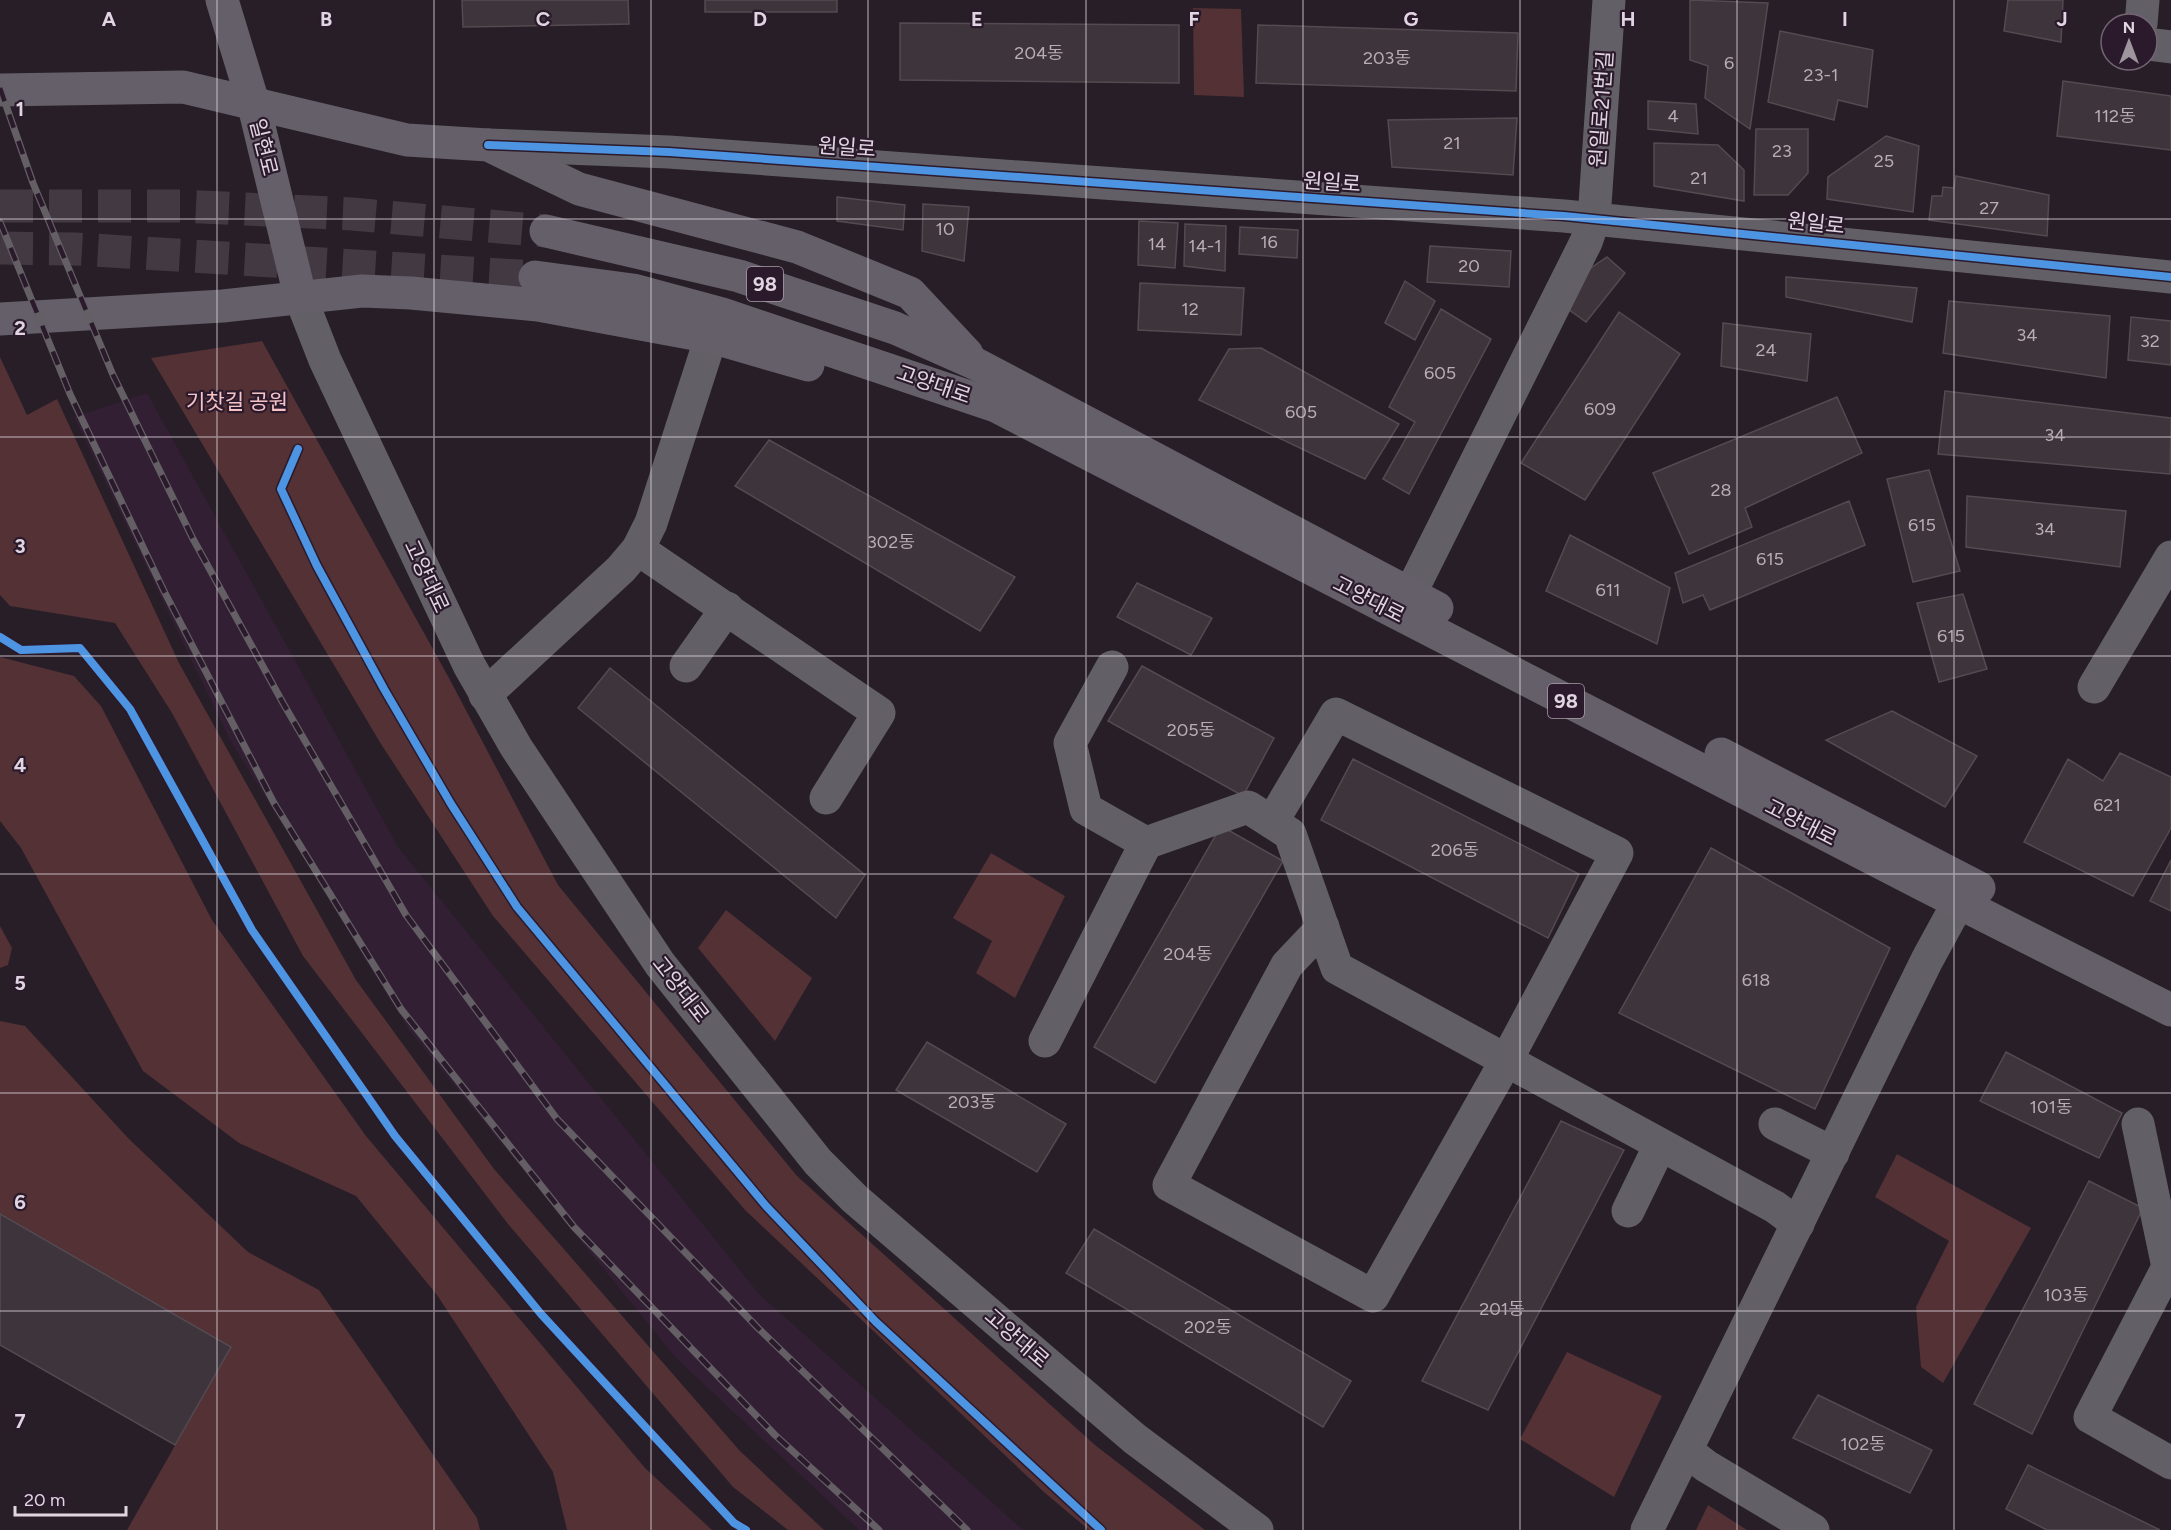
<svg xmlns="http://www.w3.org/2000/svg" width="2171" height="1530" viewBox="0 0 2171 1530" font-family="Figtree,'Noto Sans KR',sans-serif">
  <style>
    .built { fill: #331f33 }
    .green { fill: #533135 }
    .building { fill: #3e343c; stroke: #544a51; stroke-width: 1.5 }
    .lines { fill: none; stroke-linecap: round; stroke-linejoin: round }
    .major-tunnel { stroke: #433943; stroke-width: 33; stroke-dasharray: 33 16; stroke-linecap: butt }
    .minor { stroke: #625f66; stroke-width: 33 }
    .major { stroke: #645f68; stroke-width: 33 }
    .rail-casing { stroke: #635f65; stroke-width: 7 }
    .rail { stroke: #2b1a2b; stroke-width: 4.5; stroke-dasharray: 14; stroke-linecap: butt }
    .cycleway-casing { stroke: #2b1a2b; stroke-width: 11 }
    .cycleway { stroke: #4d94e3; stroke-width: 8 }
    .grid { fill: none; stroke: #e0d5e0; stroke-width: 1.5; stroke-opacity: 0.55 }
    .labels { text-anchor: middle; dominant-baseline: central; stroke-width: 4.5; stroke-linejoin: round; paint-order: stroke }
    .number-label { font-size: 18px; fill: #b8adb7 }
    .shield { fill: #2b1a2b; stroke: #aa9daa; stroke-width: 1.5 }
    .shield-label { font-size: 20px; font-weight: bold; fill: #e0d5e0 }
    .street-label { font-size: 21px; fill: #e0d5e0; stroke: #2b1a2b }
    .park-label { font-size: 21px; fill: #f6c2c6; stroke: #2b1a2b }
    .grid-label { font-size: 20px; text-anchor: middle; font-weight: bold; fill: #e0d5e0; stroke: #2b1a2b; stroke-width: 4.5; stroke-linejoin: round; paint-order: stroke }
  </style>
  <rect width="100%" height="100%" fill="#271e27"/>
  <path class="built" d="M147,393L398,847L760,1295L1023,1530H859L676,1358L409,1030L229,738L74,417Z"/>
  <g class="green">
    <path d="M1193,8L1241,9L1244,97L1194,95Z"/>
    <path d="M262,341L449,678L558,885L797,1176L1095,1445L1205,1530H1089L1045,1493L745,1210L493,916L381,744L151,358Z"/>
    <path d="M0,357L27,415L57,399L179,663L356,980L494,1169L740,1451L824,1530H788L733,1487L508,1224L303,956L172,713L115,623L10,606L0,595Z"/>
    <path d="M0,657L74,676L101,706L212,920L366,1136L645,1468L712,1530H567L553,1472L437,1295L356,1196L239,1143L143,1071L21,848L0,821Z"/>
    <path d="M991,853L1065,896L1015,998L976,973L992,941L953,918Z"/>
    <path d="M726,910L812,978L775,1041L698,948Z"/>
    <path d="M0,926L12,948L8,965L0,968Z"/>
    <path d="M0,1021L25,1026L129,1139L248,1252L319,1290L477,1518L480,1530H127L231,1347L0,1214Z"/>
    <path d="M1897,1154L2031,1228L1943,1383L1921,1367L1916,1307L1949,1241L1875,1197Z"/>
    <path d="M1567,1352L1662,1396L1614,1497L1520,1439Z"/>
    <path d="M1708,1505L1747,1530H1696Z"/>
  </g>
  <g class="building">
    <path d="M462,0H628L629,24L463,27Z"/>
    <rect x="705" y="0" width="132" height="12"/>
    <path d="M1690,0L1768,3L1750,129L1705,98L1708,66L1690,60Z"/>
    <path d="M2008,0H2063L2061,42L2004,31Z"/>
    <path d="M900,23L1179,25V83L900,80Z"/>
    <path d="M1258,25L1518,33L1516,91L1256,83Z"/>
    <path d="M1780,31L1873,50L1867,107L1838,100L1834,120L1768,102Z"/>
    <path d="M2063,81L2171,96V150L2057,136Z"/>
    <path d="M1648,101L1696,104L1698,134L1648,129Z"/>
    <path d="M1517,118L1513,175L1392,167L1388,120Z"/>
    <path d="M1756,129H1808V173L1788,195H1754Z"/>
    <path d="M1886,136L1919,146L1913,212L1827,199L1828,177Z"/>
    <path d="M1654,143L1718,145L1744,170V201L1654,186Z"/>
    <path d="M1956,176L2049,195L2047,236L1929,220L1932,196H1942L1943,187L1954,188Z"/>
    <path d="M837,197L905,205L903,230L837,221Z"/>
    <path d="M923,204L969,207L964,261L922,251Z"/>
    <path d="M1139,221L1178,223L1175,268L1138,265Z"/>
    <path d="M1185,224L1226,226L1225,271L1184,266Z"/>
    <path d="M1240,227L1298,230L1297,258L1239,254Z"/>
    <path d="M1430,246L1511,251L1509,287L1427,282Z"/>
    <path d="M1607,257L1625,273L1586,322L1568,309L1585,272Z"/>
    <path d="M1786,277L1917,288L1912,322L1786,297Z"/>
    <path d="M1405,281L1435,301L1415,340L1385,323Z"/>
    <path d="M1140,283L1244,288L1241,335L1138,330Z"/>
    <path d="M1949,301L2110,316L2106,378L1943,353Z"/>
    <path d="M1441,309L1491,339L1409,494L1383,479L1415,422L1389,407Z"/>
    <path d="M1619,312L1680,354L1585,500L1521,463Z"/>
    <path d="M2131,317L2171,321V365L2128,360Z"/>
    <path d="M1723,323L1811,334L1807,381L1721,366Z"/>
    <path d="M1261,348L1399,424L1365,479L1199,400L1229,349Z"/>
    <path d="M1945,391L2171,418L2170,474L1938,454Z"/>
    <path d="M1837,397L1862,453L1745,508L1752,527L1689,554L1653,473Z"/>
    <path d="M769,440L1015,577L980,631L735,486Z"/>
    <path d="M1929,470L1960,571L1913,582L1887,479Z"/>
    <path d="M1967,496L2126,511L2120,567L1966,547Z"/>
    <path d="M1849,501L1865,545L1710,610L1703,595L1683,603L1675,573Z"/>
    <path d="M1570,535L1670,588L1657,644L1546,591Z"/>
    <path d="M1137,583L1212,618L1191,655L1117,617Z"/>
    <path d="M1963,594L1987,669L1939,682L1917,603Z"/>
    <path d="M1142,666L1274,738L1243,796L1108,721Z"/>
    <path d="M610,668L865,875L836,918L578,708Z"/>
    <path d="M1892,711L1977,756L1945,807L1826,740Z"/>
    <path d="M2120,753L2171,777V828L2133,896L2024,842L2068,759L2103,781Z"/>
    <path d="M1353,759L1579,874L1548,938L1321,820Z"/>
    <path d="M1221,826L1283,861L1155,1083L1094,1047Z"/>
    <path d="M1711,848L1890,948L1815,1109L1619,1013Z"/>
    <path d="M2171,860V911L2150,901Z"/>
    <path d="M927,1042L1066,1124L1037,1172L896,1090Z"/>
    <path d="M2006,1052L2122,1113L2099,1158L1980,1101Z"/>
    <path d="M1561,1121L1624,1150L1488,1410L1422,1381Z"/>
    <path d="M2089,1181L2143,1208L2032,1434L1974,1404Z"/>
    <path d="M0,1214L231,1347L175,1445L0,1345Z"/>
    <path d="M1094,1229L1351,1381L1323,1427L1066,1273Z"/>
    <path d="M1818,1395L1932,1450L1910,1493L1793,1438Z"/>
    <path d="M2028,1465L2160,1530H2047L2006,1509Z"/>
  </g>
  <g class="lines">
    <g class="major-tunnel">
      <path d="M0,206H181L352,214L546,231"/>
      <path d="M0,248L76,249L535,277"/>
    </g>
    <g class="minor">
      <path d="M2141,24L2143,0"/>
      <path d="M2147,44L2171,47"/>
      <path d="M488,145L669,152L1564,216L2171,277"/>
      <path d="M300,296L325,360L469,665L516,747L660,964L818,1162L855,1199L1135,1439L1257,1530"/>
      <path d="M638,549L879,713L826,798"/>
      <path d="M1410,594L1586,242L1594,219L1609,0"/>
      <path d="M686,666L727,608"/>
      <path d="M1112,667L1070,743L1086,809L1146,843L1248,807L1290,834L1337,968L1775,1207L1798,1224"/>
      <path d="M2094,687L2171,557"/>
      <path d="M485,695L621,569L638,549L651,523L711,337"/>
      <path d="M1272,822L1336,714L1617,853L1506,1061L1373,1296L1169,1185L1287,965L1323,927"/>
      <path d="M1045,1041L1146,843"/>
      <path d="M1775,1124L1833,1153"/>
      <path d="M2138,1124L2168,1267L2090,1417L2171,1463"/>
      <path d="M1628,1211L1660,1145"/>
      <path d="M1687,1451L1706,1466L1813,1530"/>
      <path d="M1647,1530L1927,960L1969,883"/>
    </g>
    <g class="major">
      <path d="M222,0L253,102L300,296"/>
      <path d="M0,90L183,87L407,140L488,145L579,189L797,247L910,293L967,354"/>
      <path d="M546,231L739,276L895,328L976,364L1437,608"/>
      <path d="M535,277L633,290L722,314L996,406L1926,886L2171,1010"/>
      <path d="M0,319L223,306L362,291L411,293L538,305L711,337L808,365"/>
      <path d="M1721,754L1979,888"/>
    </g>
    <defs>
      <g id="rail">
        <path d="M0,88L33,183L113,375L192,537L283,703L406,915L557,1119L758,1328L967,1530"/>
        <path d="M0,222L70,394L164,591L274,803L401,1009L574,1227L775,1435L879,1530"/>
      </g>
    </defs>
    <use href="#rail" class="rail-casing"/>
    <use href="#rail" class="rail"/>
    <defs>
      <g id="cycleway">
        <path d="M488,145L669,152L1564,216L2171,277"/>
        <path d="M298,449L281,489L317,566L384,689L451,804L517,907L766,1206L876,1322L1101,1530"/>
        <path d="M0,637L21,650L80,648L130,709L252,930L395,1136L541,1314L734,1523L746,1530"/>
      </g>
    </defs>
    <use href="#cycleway" class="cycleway-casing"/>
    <use href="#cycleway" class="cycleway"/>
  </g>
  <path class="grid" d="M217,0V1530M434,0V1530M651,0V1530M868,0V1530M1086,0V1530M1303,0V1530M1520,0V1530M1737,0V1530M1954,0V1530M0,219H2171M0,437H2171M0,656H2171M0,874H2171M0,1093H2171M0,1311H2171"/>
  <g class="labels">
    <g class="number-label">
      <text x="1039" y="53">204동</text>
      <text x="1387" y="58">203동</text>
      <text x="1729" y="63">6</text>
      <text x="1821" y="75">23-1</text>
      <text x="1673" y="116">4</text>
      <text x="2115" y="116">112동</text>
      <text x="1452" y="143">21</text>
      <text x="1782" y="151">23</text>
      <text x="1884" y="161">25</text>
      <text x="1699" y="178">21</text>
      <text x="1989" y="208">27</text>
      <text x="945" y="229">10</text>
      <text x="1269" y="242">16</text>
      <text x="1157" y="244">14</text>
      <text x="1205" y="246">14-1</text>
      <text x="1469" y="266">20</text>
      <text x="1190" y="309">12</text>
      <text x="2027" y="335">34</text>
      <text x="2150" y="341">32</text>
      <text x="1766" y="350">24</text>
      <text x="1440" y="373">605</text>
      <text x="1600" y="409">609</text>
      <text x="1301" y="412">605</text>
      <text x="2055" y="435">34</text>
      <text x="1721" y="490">28</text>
      <text x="1922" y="525">615</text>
      <text x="2045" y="529">34</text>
      <text x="891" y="542">302동</text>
      <text x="1770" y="559">615</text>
      <text x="1608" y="590">611</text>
      <text x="1951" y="636">615</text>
      <text x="1191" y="730">205동</text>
      <text x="2107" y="805">621</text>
      <text x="1455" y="850">206동</text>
      <text x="1188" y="954">204동</text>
      <text x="1756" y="980">618</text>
      <text x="972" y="1102">203동</text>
      <text x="2051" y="1107">101동</text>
      <text x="2066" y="1295">103동</text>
      <text x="1502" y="1309">201동</text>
      <text x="1208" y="1327">202동</text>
      <text x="1863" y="1444">102동</text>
    </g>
    <g class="shield">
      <rect x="747" y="267" width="36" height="34" rx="4.5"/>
      <rect x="1548" y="684" width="36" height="34" rx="4.5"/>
    </g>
    <g class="shield-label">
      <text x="765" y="284">98</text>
      <text x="1566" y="701">98</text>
    </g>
    <g class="street-label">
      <text transform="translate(1601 109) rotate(-86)">원일로21번길</text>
      <text transform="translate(264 147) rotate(76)">일현로</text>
      <text transform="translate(847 147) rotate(4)">원일로</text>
      <text transform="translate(1332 182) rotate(4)">원일로</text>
      <text transform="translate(1816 223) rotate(6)">원일로</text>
      <text transform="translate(934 384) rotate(19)">고양대로</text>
      <text transform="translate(427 576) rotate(65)">고양대로</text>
      <text transform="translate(1369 599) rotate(27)">고양대로</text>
      <text transform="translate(1801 822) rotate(27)">고양대로</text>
      <text transform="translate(681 989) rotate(52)">고양대로</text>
      <text transform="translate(1017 1338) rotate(41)">고양대로</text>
    </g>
    <g class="park-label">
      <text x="237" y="401">기찻길 공원</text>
    </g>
  </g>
  <g class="grid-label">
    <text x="109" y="26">A</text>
    <text x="326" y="26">B</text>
    <text x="543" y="26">C</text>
    <text x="760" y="26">D</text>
    <text x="977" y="26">E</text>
    <text x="1194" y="26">F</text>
    <text x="1411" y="26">G</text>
    <text x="1628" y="26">H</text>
    <text x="1845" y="26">I</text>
    <text x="2062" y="26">J</text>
    <text x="20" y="116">1</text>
    <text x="20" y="335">2</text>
    <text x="20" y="553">3</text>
    <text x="20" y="772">4</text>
    <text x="20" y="990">5</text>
    <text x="20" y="1209">6</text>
    <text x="20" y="1428">7</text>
  </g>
  <g transform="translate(2129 42)"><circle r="28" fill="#2b1a2b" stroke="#736573" stroke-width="1.5"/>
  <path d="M0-4.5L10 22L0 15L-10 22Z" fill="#9f959f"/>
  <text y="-9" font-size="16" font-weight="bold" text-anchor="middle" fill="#e0d5e0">N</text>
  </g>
  <path d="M15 1506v9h111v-9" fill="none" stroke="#e0d5e0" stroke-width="3"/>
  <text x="24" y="1506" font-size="18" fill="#e0d5e0" stroke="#2b1a2b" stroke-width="4.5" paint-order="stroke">20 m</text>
</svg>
